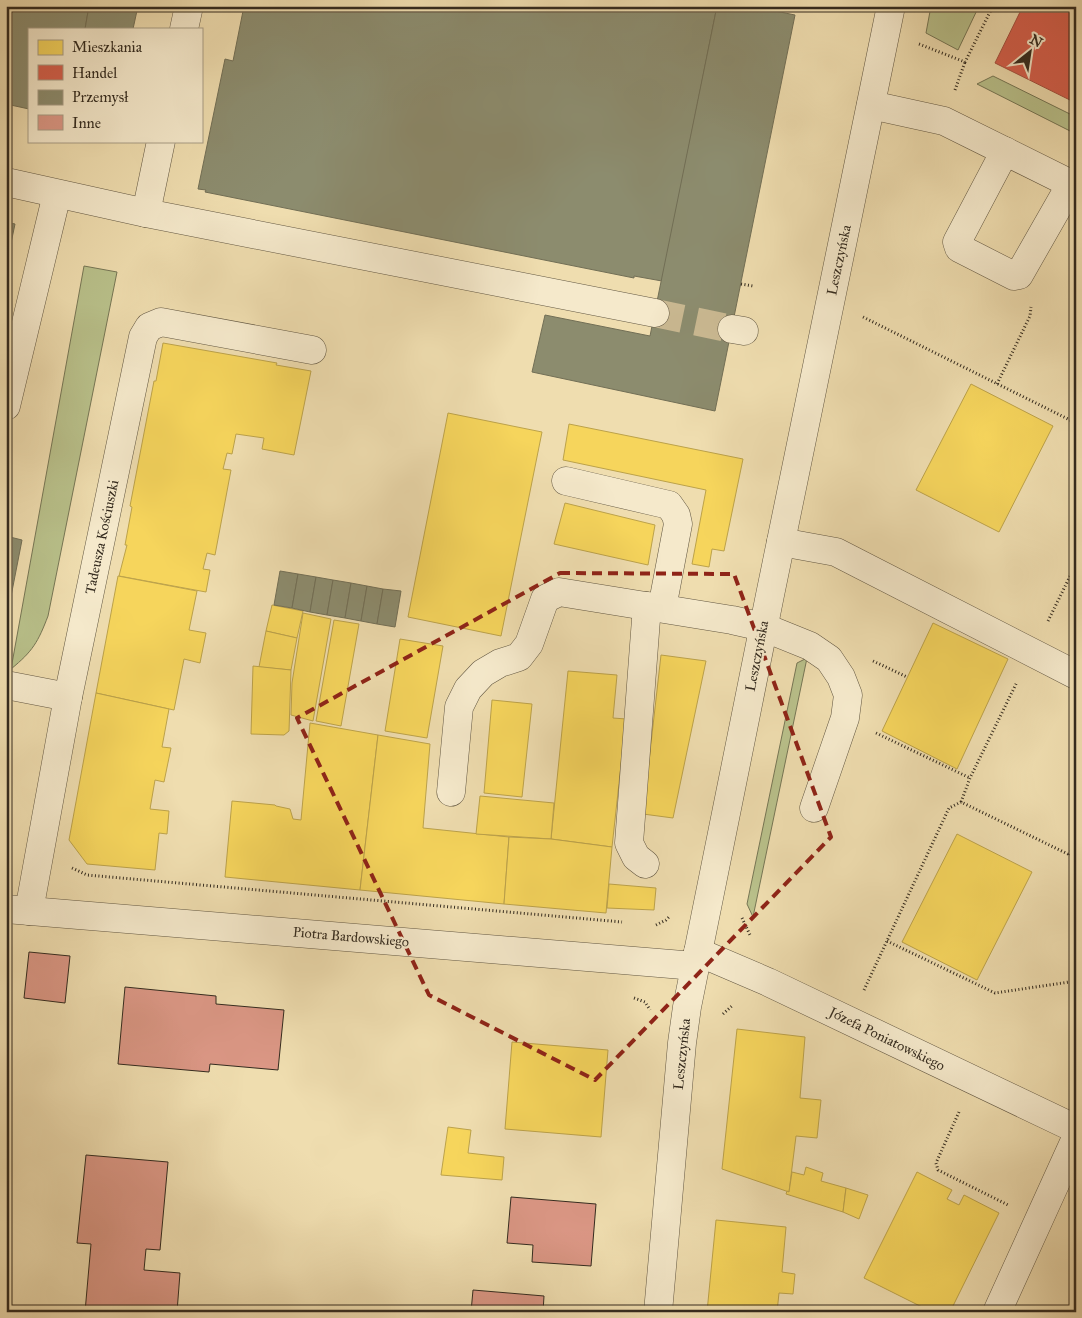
<svg xmlns="http://www.w3.org/2000/svg" width="1082" height="1318" viewBox="0 0 1082 1318" font-family="'IM FELL Great Primer',serif">
  <style>
    .green { fill: #b9c18b; stroke: #767655 }
    .homes { fill: #f6d55c; stroke: #bca24a }
    .shops { fill: #d6604d; stroke: #a5503f }
    .industry { fill: #8c8c6e; stroke: #726f56 }
    .building { fill: #db9785; stroke: #342b1f }
    .lines { fill: none; stroke-linecap: round; stroke-linejoin: round }
    .minor-tunnel { stroke: #cab992; stroke-width: 28; stroke-dasharray: 28 14; stroke-linecap: butt }
    .minor-casing { stroke: #635843; stroke-width: 29 }
    .path { stroke: #342b1f; stroke-width: 3; stroke-dasharray: 1 2.5; stroke-linecap: butt }
    .minor { stroke: #f5e9cb; stroke-width: 28 }
    .marked { fill: none; stroke: #8f2418; stroke-width: 4; stroke-dasharray: 10 6; stroke-linejoin: round }
    .labels { text-anchor: middle; dominant-baseline: central; stroke-width: 5; stroke-linejoin: round; paint-order: stroke }
    .street-label { font-size: 14px; fill: #342b1f; stroke: #f5e9cb }
  </style>
  <rect width="100%" height="100%" fill="#efddaf"/>
  <filter id="stains"><feTurbulence type="fractalNoise" baseFrequency=".004" numOctaves="4"/><feColorMatrix values="0 0 0 0 .2 0 0 0 0 .09 0 0 0 0 .02 0 0 0 .5 -.17"/></filter>
  <radialGradient id="worn" r=".72"><stop offset=".6" stop-color="#630" stop-opacity="0"/><stop offset="1" stop-color="#630" stop-opacity=".3"/></radialGradient>
  <g class="green">
    <path d="M931,6H979L958,50L926,33Z"/>
    <path d="M993,76L1076,117V134L977,84Z"/>
    <path d="M84,266L117,272L48,616C38,642 33,651 11,669Z"/>
    <path d="M807,658L753,917L747,904L797,663Z"/>
  </g>
  <g class="homes">
    <path d="M163,343L277,363L276,365L311,371L294,455L262,449L264,438L236,434L232,454L227,453L223,469L231,470L215,555L207,553L203,569L210,570L206,592L119,576L127,545H125L132,507L130,506L154,381H156Z"/>
    <path d="M971,384L1053,426L999,532L916,490Z"/>
    <path d="M448,413L542,432L501,636L408,617Z"/>
    <path d="M569,424L743,459L724,551L712,549L709,567L692,564L706,490L563,460Z"/>
    <path d="M565,503L655,525L648,565L554,544Z"/>
    <path d="M118,576L197,591L189,630L206,633L200,663L184,659L174,710L96,693Z"/>
    <path d="M272,605L303,611L297,638L266,631Z"/>
    <path d="M303,613L331,619L313,721L291,715L292,683Z"/>
    <path d="M334,620L359,624L341,726L316,721Z"/>
    <path d="M933,623L1008,659L957,769L882,731Z"/>
    <path d="M266,631L297,638L291,670L259,667Z"/>
    <path d="M400,639L443,646L427,738L385,731Z"/>
    <path d="M661,655L706,661L673,818L643,814Z"/>
    <path d="M253,666L291,670L289,731L284,735L251,734Z"/>
    <path d="M568,671L617,675L613,718L626,719L612,847L551,839Z"/>
    <path d="M96,693L169,709L162,747L171,748L164,782L155,780L150,809L169,811L167,834L159,833L155,870L87,864L69,840Z"/>
    <path d="M492,700L532,704L522,797L484,793Z"/>
    <path d="M310,723L378,735L360,890L225,877L232,801L275,805L276,806L290,809L293,819L301,820Z"/>
    <path d="M378,735L430,744L423,828L509,837L504,904L360,890Z"/>
    <path d="M480,796L554,803L551,839L476,834Z"/>
    <path d="M957,834L1032,872L977,980L902,942Z"/>
    <path d="M509,837L551,839L612,847L606,913L504,904Z"/>
    <path d="M609,884L656,888L654,910L607,908Z"/>
    <path d="M737,1029L805,1037L800,1098L821,1100L817,1138L796,1136L789,1192L722,1169Z"/>
    <path d="M512,1042L608,1050L601,1137L505,1129Z"/>
    <path d="M448,1127L471,1130L468,1153L504,1157L502,1180L441,1175Z"/>
    <path d="M806,1167L823,1173L821,1181L846,1188L843,1212L786,1194L787,1191L789,1192L792,1172L804,1175Z"/>
    <path d="M917,1172L952,1190L947,1199L959,1205L964,1195L999,1213L950,1312H932L864,1278Z"/>
    <path d="M846,1188L868,1195L859,1219L843,1212Z"/>
    <path d="M716,1220L786,1227L782,1272L795,1274L793,1294L779,1293L777,1312H707Z"/>
  </g>
  <path class="shops" d="M1023,6H1076V103L995,63Z"/>
  <g class="industry">
    <path d="M6,6H89L85,29H29V109L6,104Z"/>
    <path d="M89,6H138L133,29H85Z"/>
    <path d="M244,6H717L662,281L634,276V278L205,192L206,190L198,189L225,59L233,61Z"/>
    <path d="M717,6H751L795,15L715,411L532,372L545,315L650,336Z"/>
    <path d="M6,222L15,224L6,267Z"/>
    <path d="M6,536L22,540L6,622Z"/>
    <path d="M280,571L298,574L292,608L274,605Z"/>
    <path d="M298,574L316,577L310,612L292,608Z"/>
    <path d="M316,577L333,580L327,615L310,612Z"/>
    <path d="M333,580L351,583L345,618L327,615Z"/>
    <path d="M351,583L367,586L361,621L345,618Z"/>
    <path d="M367,586L383,589L377,624L361,621Z"/>
    <path d="M383,589L401,591L395,627L377,624Z"/>
  </g>
  <g class="building">
    <path d="M29,952L70,956L65,1003L24,998Z"/>
    <path d="M125,987L216,996V1004L284,1010L278,1070L210,1064L209,1072L118,1064Z"/>
    <path d="M86,1155L168,1162L160,1250L146,1249L144,1270L180,1273L177,1312H85L91,1244L77,1243Z"/>
    <path d="M511,1197L596,1204L591,1266L532,1262L533,1245L507,1243Z"/>
    <path d="M473,1290L544,1296L543,1312H471Z"/>
  </g>
  <g class="lines">
    <path class="minor-tunnel" d="M655,313L732,329"/>
    <defs>
      <g id="minor">
        <path d="M184,29L189,6"/>
        <path d="M871,105L944,121L1071,184H1076"/>
        <path d="M1005,151L957,242L959,248L1014,276L1019,275L1071,184"/>
        <path d="M6,182L146,213L655,313"/>
        <path d="M146,213L161,141"/>
        <path d="M732,329L744,331"/>
        <path d="M6,406L57,194"/>
        <path d="M566,481L669,505L676,515L678,524L662,608"/>
        <path d="M781,542L836,552L1076,675"/>
        <path d="M6,685L68,697"/>
        <path d="M451,792L459,707L468,689L483,673L500,663L519,657L529,644L545,599L559,592L732,620L763,627L810,646L829,659L841,677L848,695L845,718L814,808"/>
        <path d="M645,864L636,857L629,843L647,606"/>
        <path d="M6,909L695,966"/>
        <path d="M29,911L68,697L143,337L149,327L161,322L312,350"/>
        <path d="M698,952L768,982L1076,1129"/>
        <path d="M658,1312L682,1043L687,1007L770,595L891,6"/>
        <path d="M997,1312L1076,1138"/>
      </g>
    </defs>
    <use href="#minor" class="minor-casing"/>
    <g class="path">
      <path d="M919,44L965,62L993,6"/>
      <path d="M955,90L965,62"/>
      <path d="M741,284L753,286"/>
      <path d="M863,317L1076,423"/>
      <path d="M997,384L1030,316L1031,307"/>
      <path d="M1048,621L1076,564"/>
      <path d="M873,661L907,677"/>
      <path d="M876,733L970,778"/>
      <path d="M961,802L970,778L1017,682"/>
      <path d="M1069,855L1076,842"/>
      <path d="M72,868L87,875L622,922"/>
      <path d="M742,918L750,935"/>
      <path d="M656,925L666,920L669,917"/>
      <path d="M887,941L995,993L1076,981"/>
      <path d="M864,990L949,808L961,802L1076,858"/>
      <path d="M634,998L645,1002L650,1010"/>
      <path d="M723,1014L733,1005"/>
      <path d="M959,1112L936,1163L938,1170L1008,1205"/>
    </g>
    <use href="#minor" class="minor"/>
  </g>
  <path class="marked" d="M560,573L734,574L831,837L595,1080L429,995L297,718Z"/>
  <g class="labels">
    <g class="street-label">
      <text transform="translate(839 260) rotate(-78)">Leszczyńska</text>
      <text transform="translate(102 537) rotate(-78)">Tadeusza Kościuszki</text>
      <text transform="translate(757 656) rotate(-79)">Leszczyńska</text>
      <text transform="translate(351 937) rotate(5)">Piotra Bardowskiego</text>
      <text transform="translate(887 1039) rotate(26)">Józefa Poniatowskiego</text>
      <text transform="translate(682 1054) rotate(-84)">Leszczyńska</text>
    </g>
  </g>
  <rect width="1082" height="1318" fill="none" stroke="#efddaf" stroke-width="25"/>
  <rect x="8" y="8" width="1067" height="1303" fill="none" stroke="#342b1f" stroke-width="2.5"/>
  <rect x="12" y="12" width="1057" height="1293" fill="none" stroke="#342b1f"/>
  <rect x="28" y="28" width="175" height="115" fill="#f5e9cb" stroke="#a89d86"/>
  <rect x="38" y="40" width="25" height="15" fill="#f6d55c" stroke="#a89d86"/>
  <text x="72" y="52" font-size="15" fill="#342b1f">Mieszkania</text>
  <rect x="38" y="65" width="25" height="15" fill="#d6604d" stroke="#a89d86"/>
  <text x="72" y="78" font-size="15" fill="#342b1f">Handel</text>
  <rect x="38" y="90" width="25" height="15" fill="#8c8c6e" stroke="#a89d86"/>
  <text x="72" y="102" font-size="15" fill="#342b1f">Przemysł</text>
  <rect x="38" y="115" width="25" height="15" fill="#db9785" stroke="#a89d86"/>
  <text x="72" y="128" font-size="15" fill="#342b1f">Inne</text>
  <g transform="translate(1030 52) rotate(30)" stroke="#f5e9cb" stroke-width="4" paint-order="stroke">
  <path d="M0-4L9 19L0 12L-9 19Z" fill="#342b1f"/>
  <text y="-8" font-size="14" font-weight="bold" text-anchor="middle" fill="#342b1f">N</text>
  </g>
  <rect width="100%" height="100%" filter="url(#stains)"/>
  <rect width="100%" height="100%" fill="url(#worn)"/>
</svg>
